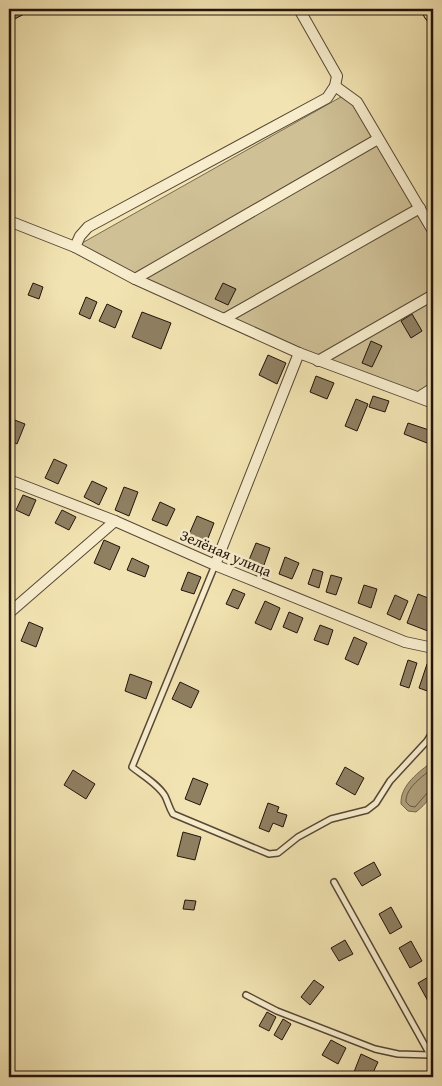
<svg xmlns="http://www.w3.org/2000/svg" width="442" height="1086" viewBox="0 0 442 1086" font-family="'Gentium Book Plus',serif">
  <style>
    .green { fill: #cfc096; stroke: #796a50 }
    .water { fill: #ac9d79; stroke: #75664d }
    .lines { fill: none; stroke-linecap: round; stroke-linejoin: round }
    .shore { stroke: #685842; stroke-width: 1 }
    .building { fill: #8f8062; stroke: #23130b }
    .lane-casing { stroke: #574735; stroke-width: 8 }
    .street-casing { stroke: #574735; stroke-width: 12 }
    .highway-casing { stroke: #23130b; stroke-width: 20 }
    .lane { stroke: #f7edcd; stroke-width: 5 }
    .street { stroke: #f7edcd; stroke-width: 10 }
    .highway { stroke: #f2e4b2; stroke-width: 18 }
    .labels { text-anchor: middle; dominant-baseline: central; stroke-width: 5; stroke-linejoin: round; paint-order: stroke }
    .street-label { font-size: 15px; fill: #23130b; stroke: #f7edcd }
  </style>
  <rect width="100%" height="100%" fill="#f2e4b2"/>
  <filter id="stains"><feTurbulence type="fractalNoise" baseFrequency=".004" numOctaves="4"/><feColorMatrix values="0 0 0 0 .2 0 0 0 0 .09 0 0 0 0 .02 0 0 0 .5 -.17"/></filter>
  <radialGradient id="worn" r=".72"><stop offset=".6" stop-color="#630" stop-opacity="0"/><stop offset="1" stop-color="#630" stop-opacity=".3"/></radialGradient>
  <path class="green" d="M348,93L433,236V403L318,361L75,247Z"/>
  <path class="water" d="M433,761C433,787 438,794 416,812L408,811L401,804C400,785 419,772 433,761Z"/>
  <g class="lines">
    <path class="shore" d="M433,768C423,776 405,788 406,802L410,806L415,807L428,792L433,791"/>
  </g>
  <g class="building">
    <path d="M9,9H26L28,12L9,22Z"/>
    <path d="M33,283L43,287L39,299L28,295Z"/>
    <path d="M223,283L236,289L228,305L215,299Z"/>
    <path d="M86,297L97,302L90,319L79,314Z"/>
    <path d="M107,304L122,311L115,328L99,321Z"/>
    <path d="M142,312L171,323L161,349L132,337Z"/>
    <path d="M412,314L422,331L411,338L401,321Z"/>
    <path d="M371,341L382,346L372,367L362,363Z"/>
    <path d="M268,355L286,363L277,384L259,375Z"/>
    <path d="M316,376L334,383L327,399L310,392Z"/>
    <path d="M373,396L389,401L385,412L369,407Z"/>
    <path d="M356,399L368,404L357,431L345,426Z"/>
    <path d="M12,419L25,424L17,444L9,440V428Z"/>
    <path d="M408,423L432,431L427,443L404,434Z"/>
    <path d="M54,459L67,465L58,484L45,478Z"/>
    <path d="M92,481L107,488L99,505L84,497Z"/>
    <path d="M124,487L138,492L129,516L115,510Z"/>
    <path d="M23,495L36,500L29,516L16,510Z"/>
    <path d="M160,502L175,509L167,526L152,520Z"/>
    <path d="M62,510L76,517L69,530L55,523Z"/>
    <path d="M197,516L214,523L205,546L187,539Z"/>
    <path d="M104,540L120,547L110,570L94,563Z"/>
    <path d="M256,543L270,548L264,565L249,560Z"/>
    <path d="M285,557L299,563L292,579L279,574Z"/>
    <path d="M132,558L149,566L145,577L127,570Z"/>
    <path d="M313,569L323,572L319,588L308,584Z"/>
    <path d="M188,572L201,577L194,594L181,590Z"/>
    <path d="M331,575L342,578L336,595L326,592Z"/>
    <path d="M364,585L377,589L371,608L358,603Z"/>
    <path d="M233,589L245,594L238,609L226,604Z"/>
    <path d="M418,594L433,600V633L407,623Z"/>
    <path d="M395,595L408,601L400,620L387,614Z"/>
    <path d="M265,601L280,608L271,630L255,623Z"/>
    <path d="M289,612L303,618L297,633L283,627Z"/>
    <path d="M29,622L43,628L36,647L21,641Z"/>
    <path d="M320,625L333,630L328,645L314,640Z"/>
    <path d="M354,637L367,643L358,665L345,659Z"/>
    <path d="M408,660L417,663L409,688L400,685Z"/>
    <path d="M427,664L433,666V683L430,692L419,688Z"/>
    <path d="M130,674L152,682L146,699L125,691Z"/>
    <path d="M180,682L199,691L191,708L172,699Z"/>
    <path d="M345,767L364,778L355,795L336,784Z"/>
    <path d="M73,770L95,784L86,799L64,785Z"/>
    <path d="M193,778L208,784L200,805L185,799Z"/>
    <path d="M268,803L279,807L277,812L287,815L283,827L273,823L269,832L259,828Z"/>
    <path d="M183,832L201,837L195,860L177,856Z"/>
    <path d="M374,862L381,875L362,886L354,873Z"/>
    <path d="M185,900L196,901L194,910L183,909Z"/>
    <path d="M391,907L402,927L390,934L379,914Z"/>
    <path d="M345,940L353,954L339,961L331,948Z"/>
    <path d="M411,941L422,961L410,968L399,948Z"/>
    <path d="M430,976L433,982V1001L429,1003L418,983Z"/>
    <path d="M314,980L324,987L310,1005L301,997Z"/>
    <path d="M267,1012L276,1017L269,1031L259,1026Z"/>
    <path d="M283,1019L291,1024L282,1040L274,1035Z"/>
    <path d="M331,1040L346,1048L338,1064L322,1055Z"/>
    <path d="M361,1054L378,1062L371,1077H367L354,1072Z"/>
  </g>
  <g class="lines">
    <defs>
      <g id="lane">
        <path d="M215,565L132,767C142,775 158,784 165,796C168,802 169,808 173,814L269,854L278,853L298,837L331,819L367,810L376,803L390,781L427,741L433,731"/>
        <path d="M334,882L433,1060"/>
        <path d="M246,995L277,1011L375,1049L398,1054L430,1055"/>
      </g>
      <g id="street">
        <path d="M335,86L357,102L433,231"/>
        <path d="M9,221L75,247L135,279L299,353L433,403"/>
        <path d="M75,247L80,236L88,227L327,98L335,86L337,76L299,9"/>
        <path d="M135,279L378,139"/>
        <path d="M224,319L420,208"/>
        <path d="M318,361L433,295"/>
        <path d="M419,397L433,388"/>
        <path d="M9,480L115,521L215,565L405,642L433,648"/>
        <path d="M215,565L299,353"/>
        <path d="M9,613L115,521"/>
      </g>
      <path id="highway" d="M431,9L433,13"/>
    </defs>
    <use href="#lane" class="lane-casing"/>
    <use href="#street" class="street-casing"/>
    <use href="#highway" class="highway-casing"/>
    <use href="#lane" class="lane"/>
    <use href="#street" class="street"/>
    <use href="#highway" class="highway"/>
  </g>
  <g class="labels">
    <g class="street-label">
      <text transform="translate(226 553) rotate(23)">Зелёная улица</text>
    </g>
  </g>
  <rect width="442" height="1086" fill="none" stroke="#f2e4b2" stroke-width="30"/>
  <rect x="10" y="10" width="422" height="1066" fill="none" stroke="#23130b" stroke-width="2.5"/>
  <rect x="15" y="15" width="412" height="1056" fill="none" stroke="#23130b"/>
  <rect width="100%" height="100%" filter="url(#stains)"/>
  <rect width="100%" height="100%" fill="url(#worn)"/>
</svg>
